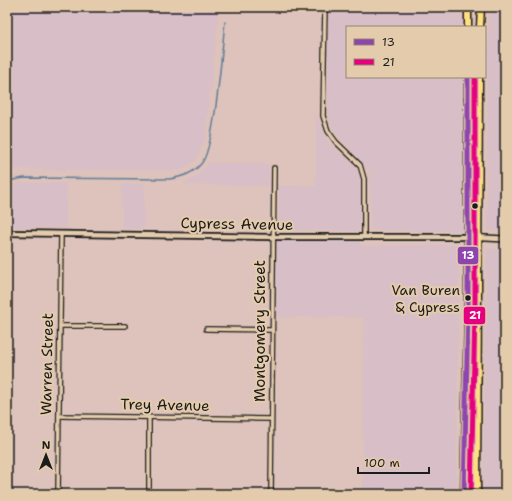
<svg xmlns="http://www.w3.org/2000/svg" width="512" height="501" viewBox="0 0 512 501" font-family="'Shantell Sans',sans-serif">
  <style>
    .built { fill: #d8bec6 }
    .lines { fill: none; stroke-linecap: round; stroke-linejoin: round }
    .stream { stroke: #637d99; stroke-width: 1.5 }
    .minor-casing { stroke: #1c1c1c; stroke-width: 6 }
    .tertiary-casing { stroke: #1c1c1c; stroke-width: 8 }
    .secondary-casing { stroke: #1c1c1c; stroke-width: 8 }
    .primary-casing { stroke: #1c1c1c; stroke-width: 9 }
    .minor { stroke: #e4cbac; stroke-width: 3.5 }
    .tertiary { stroke: #e4cbac; stroke-width: 4.5 }
    .secondary { stroke: #e4cbac; stroke-width: 5 }
    .primary { stroke: #fedf80; stroke-width: 6 }
    .bus-1-casing { stroke: #e4cbac; stroke-width: 8 }
    .bus-2-casing { stroke: #e4cbac; stroke-width: 8 }
    .bus-1 { stroke: #8e44ad; stroke-width: 5 }
    .bus-2 { stroke: #e5007d; stroke-width: 5 }
    .bus-dot { fill: #1c1c1c; stroke: #e4cbac; stroke-width: 1.5 }
    .labels { text-anchor: middle; dominant-baseline: central; stroke-width: 4; stroke-linejoin: round; paint-order: stroke }
    .bus-label { font-size: 14px; fill: #1c1c1c; stroke: #e4cbac; text-anchor: end }
    .street-label { font-size: 15px; fill: #1c1c1c; stroke: #e4cbac }
    .line-badge { stroke: #e4cbac; stroke-width: 1.5 }
    .badge-label { font-size: 11px; text-anchor: middle; font-weight: bold; fill: #fff }
  </style>
  <rect width="100%" height="100%" fill="#ddc3bb"/>
  <filter id="ink" filterUnits="userSpaceOnUse"><feTurbulence type="fractalNoise" baseFrequency=".025" numOctaves="2"/><feDisplacementMap in="SourceGraphic" scale="8" xChannelSelector="R" yChannelSelector="G"/><feConvolveMatrix kernelMatrix="1 2 1 2 8 2 1 2 1" color-interpolation-filters="sRGB"/></filter>
  <g filter="url(#ink)">
    <g class="built">
      <path d="M7,7H219L205,139L195,161L181,170H47L7,168Z"/>
      <path d="M328,7H403L463,15V27H347V77H463L462,231L371,230L370,171L333,130L328,117Z"/>
      <path d="M489,12H505V231L488,230L487,79Z"/>
      <path d="M316,115L330,145L355,165L359,173L361,184L360,231L279,230V186H316Z"/>
      <path d="M209,163L269,164L270,186L184,184L197,176Z"/>
      <path d="M21,183H66V228L7,227V190Z"/>
      <rect x="122" y="184" width="22" height="44"/>
      <path d="M279,240H360V246L459,245L456,494H363L364,317H280L276,313L277,243Z"/>
      <path d="M487,249L505,250V494H483Z"/>
    </g>
    <g class="lines">
      <path class="stream" d="M7,183L13,180L24,178L169,179C182,177 192,174 201,164C215,149 222,47 225,22"/>
      <defs>
        <g id="minor">
          <path d="M325,7L323,116L328,131L336,142L360,165L364,179V237"/>
          <path d="M60,326H125"/>
          <path d="M206,329L272,330"/>
          <path d="M59,416L271,419"/>
          <path d="M58,494L61,234"/>
          <path d="M149,494V417"/>
          <path d="M271,494L274,168"/>
        </g>
        <path id="tertiary" d="M7,233L273,237H467"/>
        <path id="secondary" d="M467,237L505,239"/>
        <g id="primary">
          <path d="M468,27V7"/>
          <path d="M480,27L481,7"/>
          <path d="M473,77L474,90L479,99"/>
          <path d="M468,99L474,106V132L478,142"/>
          <path d="M464,494L468,311V77"/>
          <path d="M477,494L479,77"/>
        </g>
      </defs>
      <use href="#minor" class="minor-casing"/>
      <use href="#tertiary" class="tertiary-casing"/>
      <use href="#secondary" class="secondary-casing"/>
      <use href="#primary" class="primary-casing"/>
      <use href="#minor" class="minor"/>
      <use href="#tertiary" class="tertiary"/>
      <use href="#secondary" class="secondary"/>
      <use href="#primary" class="primary"/>
      <defs>
        <path id="bus-1" d="M464,494L468,311V77"/>
        <path id="bus-2" d="M471,494L475,311V77"/>
      </defs>
      <use href="#bus-1" class="bus-1-casing"/>
      <use href="#bus-2" class="bus-2-casing"/>
      <use href="#bus-1" class="bus-1"/>
      <use href="#bus-2" class="bus-2"/>
    </g>
  </g>
  <g class="bus-dot">
    <circle cx="475" cy="206" r="3.5"/>
    <circle cx="468" cy="298" r="3.5"/>
  </g>
  <g class="labels">
    <g class="bus-label">
      <text x="460" y="290">Van Buren<tspan x="460" dy="17">&amp; Cypress</tspan></text>
    </g>
    <g class="street-label">
      <text transform="translate(237 224) rotate(1)">Cypress Avenue</text>
      <text transform="translate(260 331) rotate(-90)">Montgomery Street</text>
      <text transform="translate(47 364) rotate(-89)">Warren Street</text>
      <text transform="translate(165 405) rotate(1)">Trey Avenue</text>
    </g>
  </g>
  <g class="line-badge">
    <rect x="457" y="246" width="22" height="19" rx="4" fill="#8e44ad"/>
    <rect x="463" y="306" width="23" height="19" rx="4" fill="#e5007d"/>
  </g>
  <g class="badge-label">
    <text x="468" y="259">13</text>
    <text x="475" y="319">21</text>
  </g>
  <rect width="512" height="501" fill="none" stroke="#e4cbac" stroke-width="24"/>
  <rect x="12" y="12" width="488" height="477" fill="none" stroke="#1c1c1c" stroke-width="1.5" filter="url(#ink)"/>
  <rect x="346" y="26" width="140" height="52" fill="#e4cbac" stroke="#948572"/>
  <rect x="354" y="39" width="20" height="6" fill="#8e44ad" stroke="#948572"/>
  <text x="382" y="46" font-size="12" fill="#1c1c1c">13</text>
  <rect x="354" y="59" width="20" height="6" fill="#e5007d" stroke="#948572"/>
  <text x="382" y="66" font-size="12" fill="#1c1c1c">21</text>
  <g transform="translate(46 455)" stroke="#e4cbac" stroke-width="3" paint-order="stroke">
  <path d="M0-3L7 15L0 10L-7 15Z" fill="#1c1c1c"/>
  <text y="-6" font-size="11" font-weight="bold" text-anchor="middle" fill="#1c1c1c">N</text>
  </g>
  <path d="M358 467v6h71v-6" fill="none" stroke="#1c1c1c" stroke-width="2"/>
  <text x="364" y="467" font-size="12" fill="#1c1c1c" stroke="#e4cbac" stroke-width="3" paint-order="stroke">100 m</text>
</svg>
